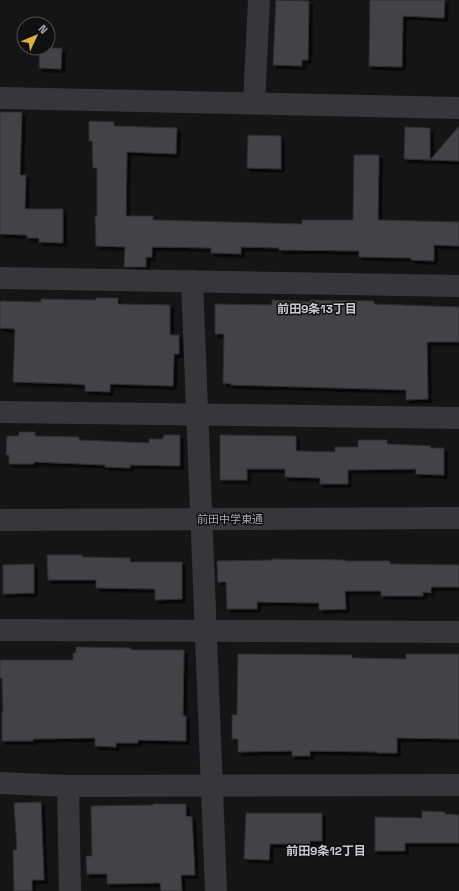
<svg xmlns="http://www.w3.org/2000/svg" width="459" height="891" viewBox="0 0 459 891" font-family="'Space Grotesk','Noto Sans JP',sans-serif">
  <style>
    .building { fill: #424246; stroke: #2f2f32; filter: url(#shadow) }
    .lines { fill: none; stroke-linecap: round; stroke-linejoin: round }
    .minor { stroke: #36363b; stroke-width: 22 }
    .tertiary { stroke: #36363b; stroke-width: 22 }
    .labels { text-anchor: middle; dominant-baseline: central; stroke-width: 3; stroke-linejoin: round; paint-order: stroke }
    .street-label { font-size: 11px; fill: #a8abb5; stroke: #101011 }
    .neighbourhood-label { font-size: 12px; font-weight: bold; fill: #c8cad1; stroke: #101011 }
  </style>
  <defs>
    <filter id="shadow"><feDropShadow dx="3.5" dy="3.5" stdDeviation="0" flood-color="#0009"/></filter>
  </defs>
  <rect width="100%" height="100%" fill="#151516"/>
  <g class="building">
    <path d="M276,0L309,1L308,60H302V66L273,65Z"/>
    <path d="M370,0H445L444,18L403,16L402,67L369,66Z"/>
    <path d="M40,48H62L61,69L39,68Z"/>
    <path d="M0,112H22L20,175H26L25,209H63V243L39,242V238H27V235L0,234Z"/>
    <path d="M89,121L114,122V126L177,128L176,154L127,152L126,216H153V220L302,224V220H353L354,155H379L378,220L459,222V246L434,245V261L411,260V258L359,257V251L279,250V248L241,247V254L211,253V248L152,247V257H146V267H124L125,247L96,246L95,216H97V168H93L92,141H89Z"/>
    <path d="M459,126V161L430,160Z"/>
    <path d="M405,127L430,128V160L404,159Z"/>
    <path d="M248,135L281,136V169L247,168Z"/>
    <path d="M96,298H118V304L170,305V335H179V354H174L173,386L110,384V392L85,391V385L75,384L13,382L15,329L0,328V301L41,302V299L96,300Z"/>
    <path d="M272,300L310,302V300L374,301V304L459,307V342H427L428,399L406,400V390L231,385V384L223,383L224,334H215V304L272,305Z"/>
    <path d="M19,432H35V436L79,437V440L149,443V439H163L164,435H180V466L130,465V468L105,467V465L34,462V464H9V455H6L7,436H19Z"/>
    <path d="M220,435L296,436V451L335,452V447H358V440H387V444L431,446V448H444V475L416,474V469L348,470V484H320V478L285,477V469H247V480H220Z"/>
    <path d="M47,555H82V557L130,558V562H182V599L155,600V589L96,588V580H48Z"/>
    <path d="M273,559L345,560V561H390V564L459,565V587H431V593L423,592V596H381V591H345L346,609L319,610V603L257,602V609H227L226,582H218L217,561L273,560Z"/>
    <path d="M34,564V593L3,594V565Z"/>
    <path d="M76,647L131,648V650H184L183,716H186V741L138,740V743H116V747L95,746V738L33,739V741H2V712H3L2,678H0V660H73V653H76Z"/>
    <path d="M238,654L352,655V658L406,659V654H459V739L397,738V753H377V752L310,751V756H292V751L238,752V739H232V715H237Z"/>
    <path d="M41,802L44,880H32V891H14L13,850H17L14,803Z"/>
    <path d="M153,804H186V816L192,817L195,875H181L182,891H161L160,883L107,884V874H87L86,856H92L91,806L153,805Z"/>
    <path d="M422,811L445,812V814L459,815V843H405V851H375V817L422,818Z"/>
    <path d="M246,813H322V841H310V844H270L269,860L244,859Z"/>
  </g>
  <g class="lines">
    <g class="minor">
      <path d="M0,98L459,108"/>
      <path d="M254,103L259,0"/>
      <path d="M0,278L459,286"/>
      <path d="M192,281C199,485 209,688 216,891"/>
      <path d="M0,412L459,418"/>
      <path d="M0,630L459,632"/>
      <path d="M0,783L68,786L459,785"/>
      <path d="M68,786L70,891"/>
    </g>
    <path class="tertiary" d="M0,520L459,518"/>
  </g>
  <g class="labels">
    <g class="street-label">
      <text x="230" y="519">前田中学東通</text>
    </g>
    <g class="neighbourhood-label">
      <text x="317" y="309">前田9条13丁目</text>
      <text x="326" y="851">前田9条12丁目</text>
    </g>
  </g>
  <g transform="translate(36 36) rotate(46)"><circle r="19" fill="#101011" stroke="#4d4e53"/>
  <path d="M0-3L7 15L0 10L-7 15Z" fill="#dfb143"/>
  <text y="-6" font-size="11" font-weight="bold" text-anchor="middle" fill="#a8abb5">N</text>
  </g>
</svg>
